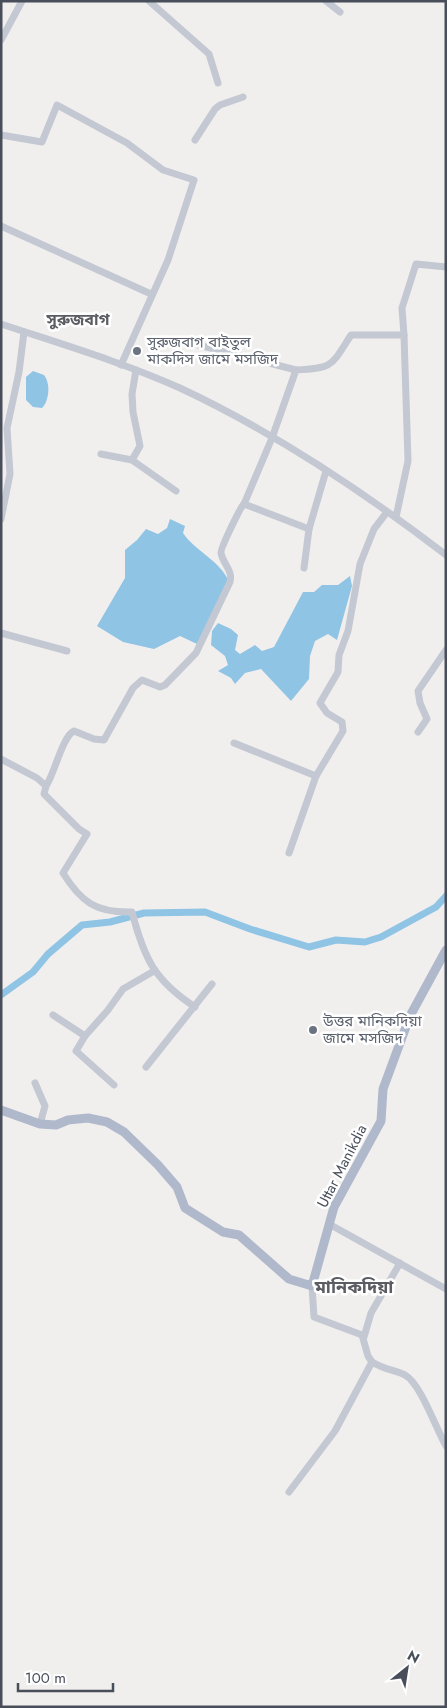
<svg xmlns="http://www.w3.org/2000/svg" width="447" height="1708" viewBox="0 0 447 1708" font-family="Jost,'Noto Sans Bengali',sans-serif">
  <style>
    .water { fill: #90c4e5 }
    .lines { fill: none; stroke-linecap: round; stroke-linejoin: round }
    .canal { stroke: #90c4e5; stroke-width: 7 }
    .minor { stroke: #c3c8d2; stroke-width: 7 }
    .major { stroke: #b0b9cb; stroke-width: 9 }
    .worship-dot { fill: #6b7280; stroke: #fff; stroke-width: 2 }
    .labels { text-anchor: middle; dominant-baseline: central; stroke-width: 5; stroke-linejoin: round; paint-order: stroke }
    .worship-label { font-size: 15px; fill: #5b616d; stroke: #fff; text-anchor: start }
    .street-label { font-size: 15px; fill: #484e5a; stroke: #fff }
    .neighbourhood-label { font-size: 16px; font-weight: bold; fill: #5c5d63; stroke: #fff }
    .quarter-label { font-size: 18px; font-weight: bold; fill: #5c5d63; stroke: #fff }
  </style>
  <rect width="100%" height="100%" fill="#f1efee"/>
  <g class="water">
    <path d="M33,371L44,375C51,384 49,401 42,408L33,407L26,400V377Z"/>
    <path d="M170,519L185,526L183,533C196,552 221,561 229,582L197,644L180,636L154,649L123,642L97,626L125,578V550L137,540L146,529L158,534L167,528Z"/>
    <path d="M350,576L352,586L337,640L328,634L315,641L310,656L309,679L291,701L261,669L245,673L235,684L231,678L218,671L228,665L225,656L211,645L212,631L218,623L231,629L238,635L235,650L240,654L255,645L262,651L274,647L303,592H314L322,585H338Z"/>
  </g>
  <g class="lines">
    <path class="canal" d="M1,995L33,972L48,954L82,925L110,922L144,913L205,912L250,929L309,947L336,940L365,942L381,937L436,907L446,896"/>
    <g class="minor">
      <path d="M149,1L209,54L218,83"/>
      <path d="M326,1L340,12"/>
      <path d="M1,40L22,1"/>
      <path d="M1,135L42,142L57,105L127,143L163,170L194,180L168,260L121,365"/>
      <path d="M195,140L215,109L220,105L243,97"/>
      <path d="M1,226L151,294"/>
      <path d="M1,324C61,344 122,362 180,388C274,432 364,492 446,555"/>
      <path d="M187,342L296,370"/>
      <path d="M101,454L132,460L176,491"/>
      <path d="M132,460L140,446L133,412L132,394L136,370"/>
      <path d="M396,517L408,461L404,335"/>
      <path d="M1,519L10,474L7,428L19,372L24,332"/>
      <path d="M309,529L244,504L272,438L296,370C334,368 331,366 351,335H404L402,308L416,264L446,267"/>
      <path d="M304,568L309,529L326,471"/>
      <path d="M1,633L67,651"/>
      <path d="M418,732L427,719L420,703L418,691L446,650"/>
      <path d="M234,743L316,776"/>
      <path d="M1,759L37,778L46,786L44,794L79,829L87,834L63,873C81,902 96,913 132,912C144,958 154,980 195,1007"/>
      <path d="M46,786C55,773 62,737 74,731L94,739L104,740L133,688L142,680L160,687L165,685L196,653L230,582C233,570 223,564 221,553C220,549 241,506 244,504"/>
      <path d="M289,853L316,776L343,731L342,722L327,713L320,703L338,672L339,655L348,631L360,564L374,529L387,512"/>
      <path d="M53,1015L85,1036"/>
      <path d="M146,1067L212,984"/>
      <path d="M35,1083L45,1106L40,1124"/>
      <path d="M114,1085L76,1051L85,1036L108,1010L123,989L154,971"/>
      <path d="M329,1224L446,1289"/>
      <path d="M364,1337L371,1313L400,1263"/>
      <path d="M372,1362C385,1370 395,1370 405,1375C421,1384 436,1429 446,1446"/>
      <path d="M289,1492L335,1431L372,1362L368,1356L362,1335L314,1317L312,1286"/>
    </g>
    <path class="major" d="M1,1110L40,1124L56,1125L68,1120L88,1118L107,1122L124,1132L158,1165L177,1187L185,1208L223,1232L239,1235L289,1279L312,1286L334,1207L381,1121L383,1089L410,1016L446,950"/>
  </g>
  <g class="worship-dot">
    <circle cx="137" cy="351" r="5"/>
    <circle cx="313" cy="1030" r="5"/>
  </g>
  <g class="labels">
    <g class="worship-label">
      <text x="147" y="342">সুরুজবাগ বাইতুল<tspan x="147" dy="17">মাকদিস জামে মসজিদ</tspan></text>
      <text x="323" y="1021">উত্তর মানিকদিয়া<tspan x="323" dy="17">জামে মসজিদ</tspan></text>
    </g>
    <g class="street-label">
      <text transform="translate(342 1166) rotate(-63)">Uttar Manikdia</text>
    </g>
    <g class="neighbourhood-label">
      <text x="78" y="319">সুরুজবাগ</text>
    </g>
    <g class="quarter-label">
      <text x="354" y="1287">মানিকদিয়া</text>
    </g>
  </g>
  <rect width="447" height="1708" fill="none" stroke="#484e5a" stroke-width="5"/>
  <g transform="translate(407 1668) rotate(30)" stroke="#ffffff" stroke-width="4" paint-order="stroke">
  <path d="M0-4L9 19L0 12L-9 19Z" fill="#484e5a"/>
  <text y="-8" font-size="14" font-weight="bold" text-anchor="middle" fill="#484e5a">N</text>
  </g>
  <path d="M18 1683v8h95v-8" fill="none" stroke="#484e5a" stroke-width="2.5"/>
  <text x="25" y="1683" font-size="15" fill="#484e5a" stroke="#ffffff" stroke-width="4" paint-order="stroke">100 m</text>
</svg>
